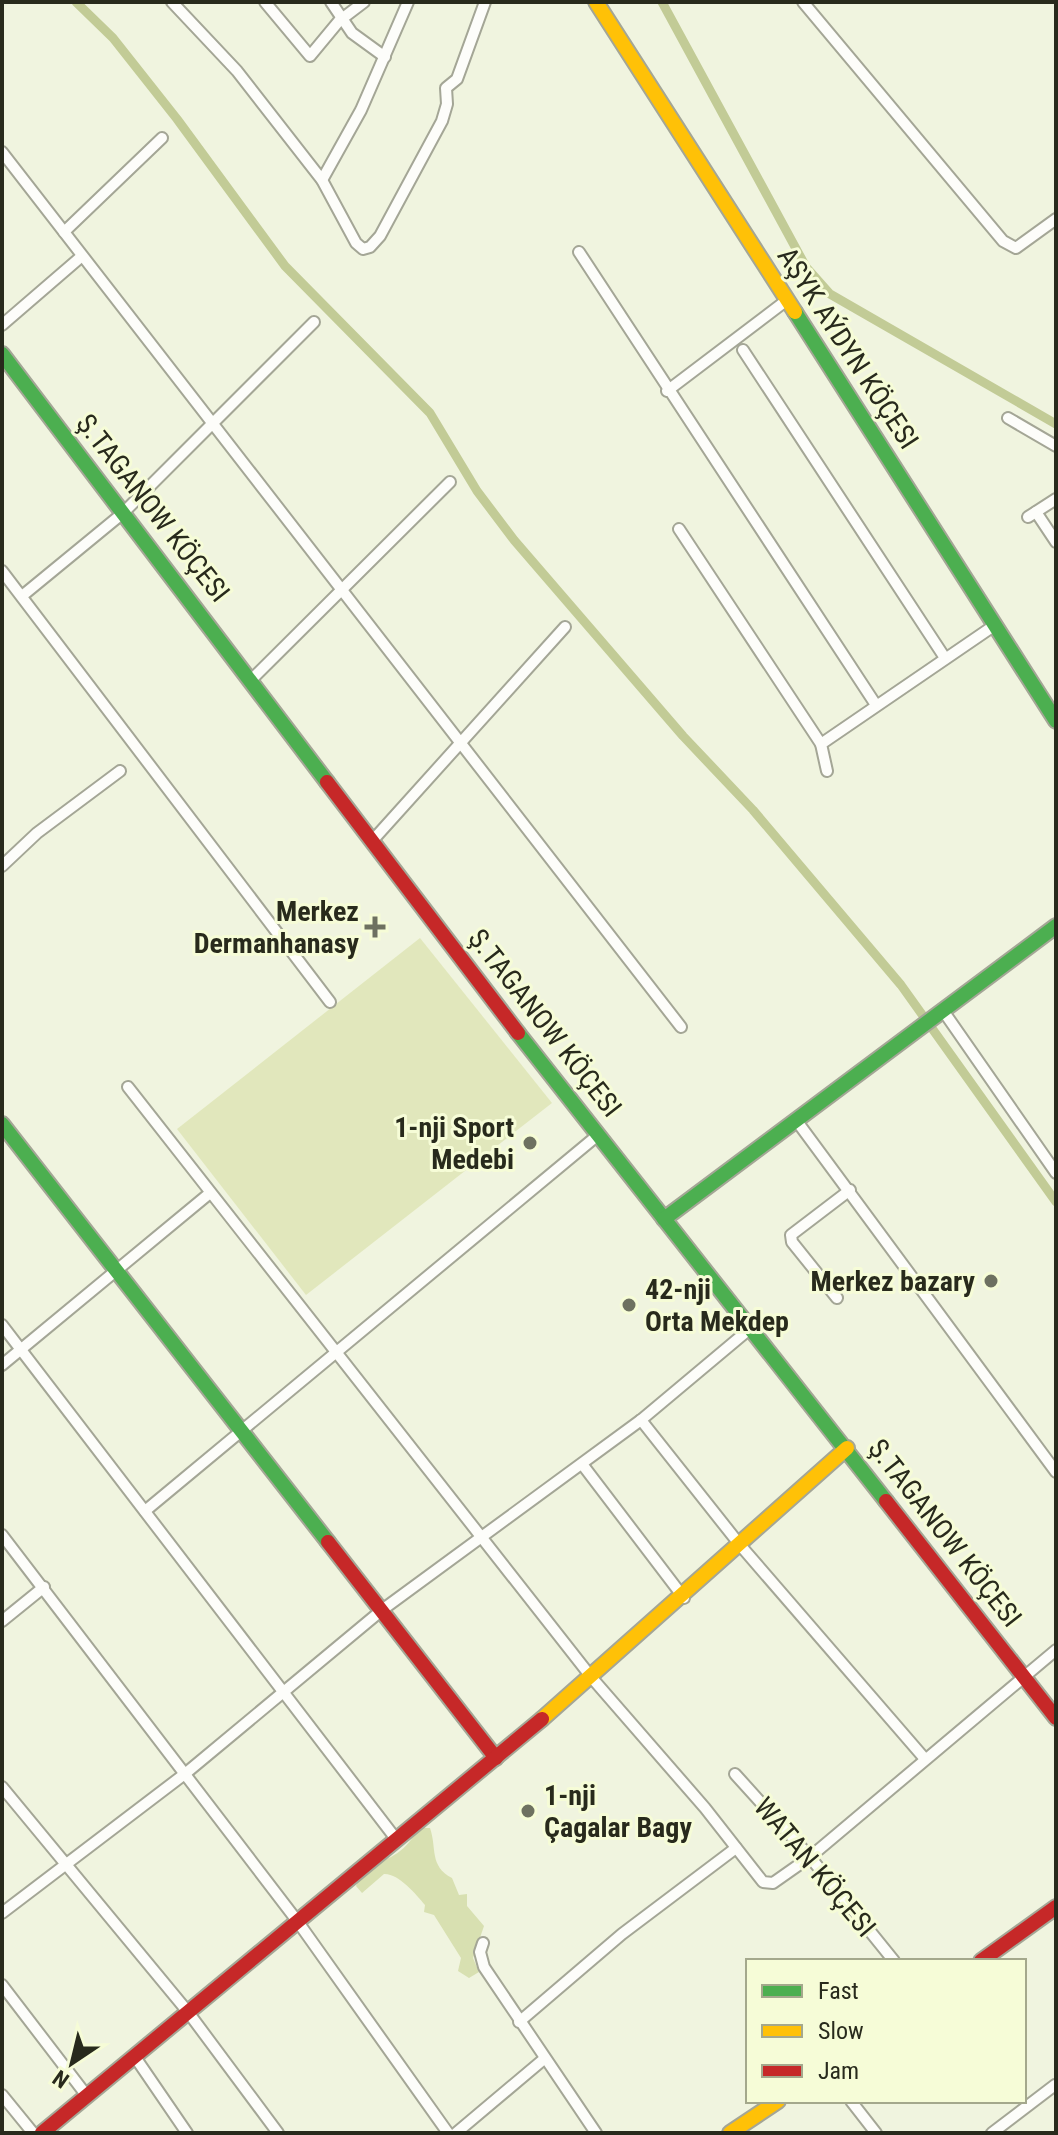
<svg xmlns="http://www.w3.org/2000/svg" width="1058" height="2135" viewBox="0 0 1058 2135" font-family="'Roboto Condensed',sans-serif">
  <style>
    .green { fill: #e1e7bc }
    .forest { fill: #d8e0b1 }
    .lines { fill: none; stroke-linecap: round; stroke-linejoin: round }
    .canal { stroke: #c2cb96; stroke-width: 9 }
    .street-casing { stroke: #a4a696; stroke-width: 14 }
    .fast-casing { stroke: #a4a696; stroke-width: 18 }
    .slow-casing { stroke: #a4a696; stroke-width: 18 }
    .jam-casing { stroke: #a4a696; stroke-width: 18 }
    .street { stroke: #fdfdfa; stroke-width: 10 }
    .fast { stroke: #4caf50; stroke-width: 14 }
    .slow { stroke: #ffc107; stroke-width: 14 }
    .jam { stroke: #c62828; stroke-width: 14 }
    .poi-dot { fill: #6e7160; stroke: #f6fcd7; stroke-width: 3 }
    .labels { text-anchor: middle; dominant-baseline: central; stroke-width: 6; stroke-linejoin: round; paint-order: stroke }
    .street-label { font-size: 28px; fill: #282a1c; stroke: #f6fcd7 }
    .poi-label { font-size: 28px; font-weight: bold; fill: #282a1c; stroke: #f6fcd7; text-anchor: end }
  </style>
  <rect width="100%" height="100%" fill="#f0f4df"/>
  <path class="green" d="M420,938L552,1103L306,1295L177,1129Z"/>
  <path class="forest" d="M423,1828H430C437,1848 429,1866 452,1878L459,1895L467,1894V1906L484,1926L473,1958L479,1972L469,1978L458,1971L461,1958L434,1915L424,1912L425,1905C416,1894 398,1873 384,1874L362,1893L356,1886C363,1865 385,1863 400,1851C410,1844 413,1834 423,1828Z"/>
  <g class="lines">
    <g class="canal">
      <path d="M76,2L113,38L177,119L285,266L430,413L477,491L514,540L683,736L753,810L901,985L1056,1202"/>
      <path d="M662,2L806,267L830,294L1056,424"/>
    </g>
    <defs>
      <g id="street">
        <path d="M172,2L237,71L322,180L356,243L363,249L370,247L380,236L442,121L447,104L446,88L457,79L485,2"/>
        <path d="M265,2L310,56L339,21L364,2"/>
        <path d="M331,2L352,33L385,57"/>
        <path d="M803,2L1003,241L1016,248L1056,219"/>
        <path d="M2,152L681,1027"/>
        <path d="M322,180L361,110L408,2"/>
        <path d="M64,232L162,138"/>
        <path d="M579,252L876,705"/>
        <path d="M2,325L82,256"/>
        <path d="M743,350L945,658"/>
        <path d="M667,391L787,300"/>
        <path d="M1008,418L1056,446"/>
        <path d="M1036,512L1056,542"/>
        <path d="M1028,517L1056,499"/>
        <path d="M679,529L821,744"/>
        <path d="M2,571L330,1002"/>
        <path d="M22,596L123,513L314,322"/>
        <path d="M252,679L450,482"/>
        <path d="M827,771L821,744L995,625"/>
        <path d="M373,840L565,627"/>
        <path d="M2,866L37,833L120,771"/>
        <path d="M944,1012L1056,1173"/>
        <path d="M128,1087L592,1678L705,1808L763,1882L773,1883L810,1857L1056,1650"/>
        <path d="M796,1120L1056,1472"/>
        <path d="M837,1298L792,1242L791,1235L850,1190"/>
        <path d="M2,1325L396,1839"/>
        <path d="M2,1365L210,1193"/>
        <path d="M641,1420L740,1545L925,1759"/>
        <path d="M582,1464L684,1598"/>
        <path d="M145,1511L598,1135"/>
        <path d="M2,1535L298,1922L448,2133"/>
        <path d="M2,1621L44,1587"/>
        <path d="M735,1774L810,1857L894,1961"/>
        <path d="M2,1787L188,2012L278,2133"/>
        <path d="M2,1913L186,1773L382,1610L641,1420L752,1327"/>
        <path d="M483,1943L480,1952L484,1967L596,2133"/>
        <path d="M2,1985L87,2096"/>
        <path d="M519,2022L622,1934L736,1848"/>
        <path d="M135,2057L187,2133"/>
        <path d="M2,2095L33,2133"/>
        <path d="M851,2101L876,2133"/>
        <path d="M456,2133L544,2059"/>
        <path d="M992,2133L1055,2085"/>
      </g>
      <g id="fast">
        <path d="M795,312L1056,721"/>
        <path d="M2,354L327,782"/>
        <path d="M518,1033L886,1501"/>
        <path d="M2,1124L328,1542"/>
        <path d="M664,1219L1056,926"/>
      </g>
      <g id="slow">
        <path d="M596,2L795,312"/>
        <path d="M542,1719L847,1448"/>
        <path d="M730,2133L778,2101"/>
      </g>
      <g id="jam">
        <path d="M327,782L518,1033"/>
        <path d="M886,1501L1056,1718"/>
        <path d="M328,1542L496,1758"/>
        <path d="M981,1961L1056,1907"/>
        <path d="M42,2133L542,1719"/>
      </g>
    </defs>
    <use href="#street" class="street-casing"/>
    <use href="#fast" class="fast-casing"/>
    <use href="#slow" class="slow-casing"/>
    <use href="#jam" class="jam-casing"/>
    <use href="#street" class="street"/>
    <use href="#fast" class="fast"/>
    <use href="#slow" class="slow"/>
    <use href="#jam" class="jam"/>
  </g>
  <g class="poi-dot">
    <path d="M371 915h8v8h8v8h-8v8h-8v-8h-8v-8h8z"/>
    <circle cx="530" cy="1143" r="8"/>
    <circle cx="991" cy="1281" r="8"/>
    <circle cx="629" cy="1305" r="8"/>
    <circle cx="528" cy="1811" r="8"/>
  </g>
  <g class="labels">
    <g class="street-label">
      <text transform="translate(848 348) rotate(57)">AŞYK AÝDYN KÖÇESI</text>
      <text transform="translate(153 508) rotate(52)">Ş.TAGANOW KÖÇESI</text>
      <text transform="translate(545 1023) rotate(52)">Ş.TAGANOW KÖÇESI</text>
      <text transform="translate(945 1533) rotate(52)">Ş.TAGANOW KÖÇESI</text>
      <text transform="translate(815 1867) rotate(50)">WATAN KÖÇESI</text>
    </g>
    <g class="poi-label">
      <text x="359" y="911">Merkez<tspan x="359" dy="32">Dermanhanasy</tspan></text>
      <text x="514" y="1127">1-nji Sport<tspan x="514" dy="32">Medebi</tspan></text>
      <text x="975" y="1281">Merkez bazary</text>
      <text x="645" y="1289" text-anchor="start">42-nji<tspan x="645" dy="32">Orta Mekdep</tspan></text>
      <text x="544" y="1795" text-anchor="start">1-nji<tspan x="544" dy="32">Çagalar Bagy</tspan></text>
    </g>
  </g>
  <rect width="1058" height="2135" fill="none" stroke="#282a1c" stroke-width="8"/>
  <rect x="746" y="1959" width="280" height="144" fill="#f6fcd7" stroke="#a4a88c" stroke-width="2"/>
  <rect x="762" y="1985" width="40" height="12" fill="#4caf50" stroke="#a4a88c" stroke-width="2"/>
  <text x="818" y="1999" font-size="24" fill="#282a1c">Fast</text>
  <rect x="762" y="2025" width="40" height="12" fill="#ffc107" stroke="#a4a88c" stroke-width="2"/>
  <text x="818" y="2039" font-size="24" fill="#282a1c">Slow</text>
  <rect x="762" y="2065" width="40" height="12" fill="#c62828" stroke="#a4a88c" stroke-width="2"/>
  <text x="818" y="2079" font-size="24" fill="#282a1c">Jam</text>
  <g transform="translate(72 2063) rotate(215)" stroke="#f6fcd7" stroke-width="6" paint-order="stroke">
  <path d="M0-6L14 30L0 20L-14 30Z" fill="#282a1c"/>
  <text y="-12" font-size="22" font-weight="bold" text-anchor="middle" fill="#282a1c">N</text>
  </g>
</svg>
